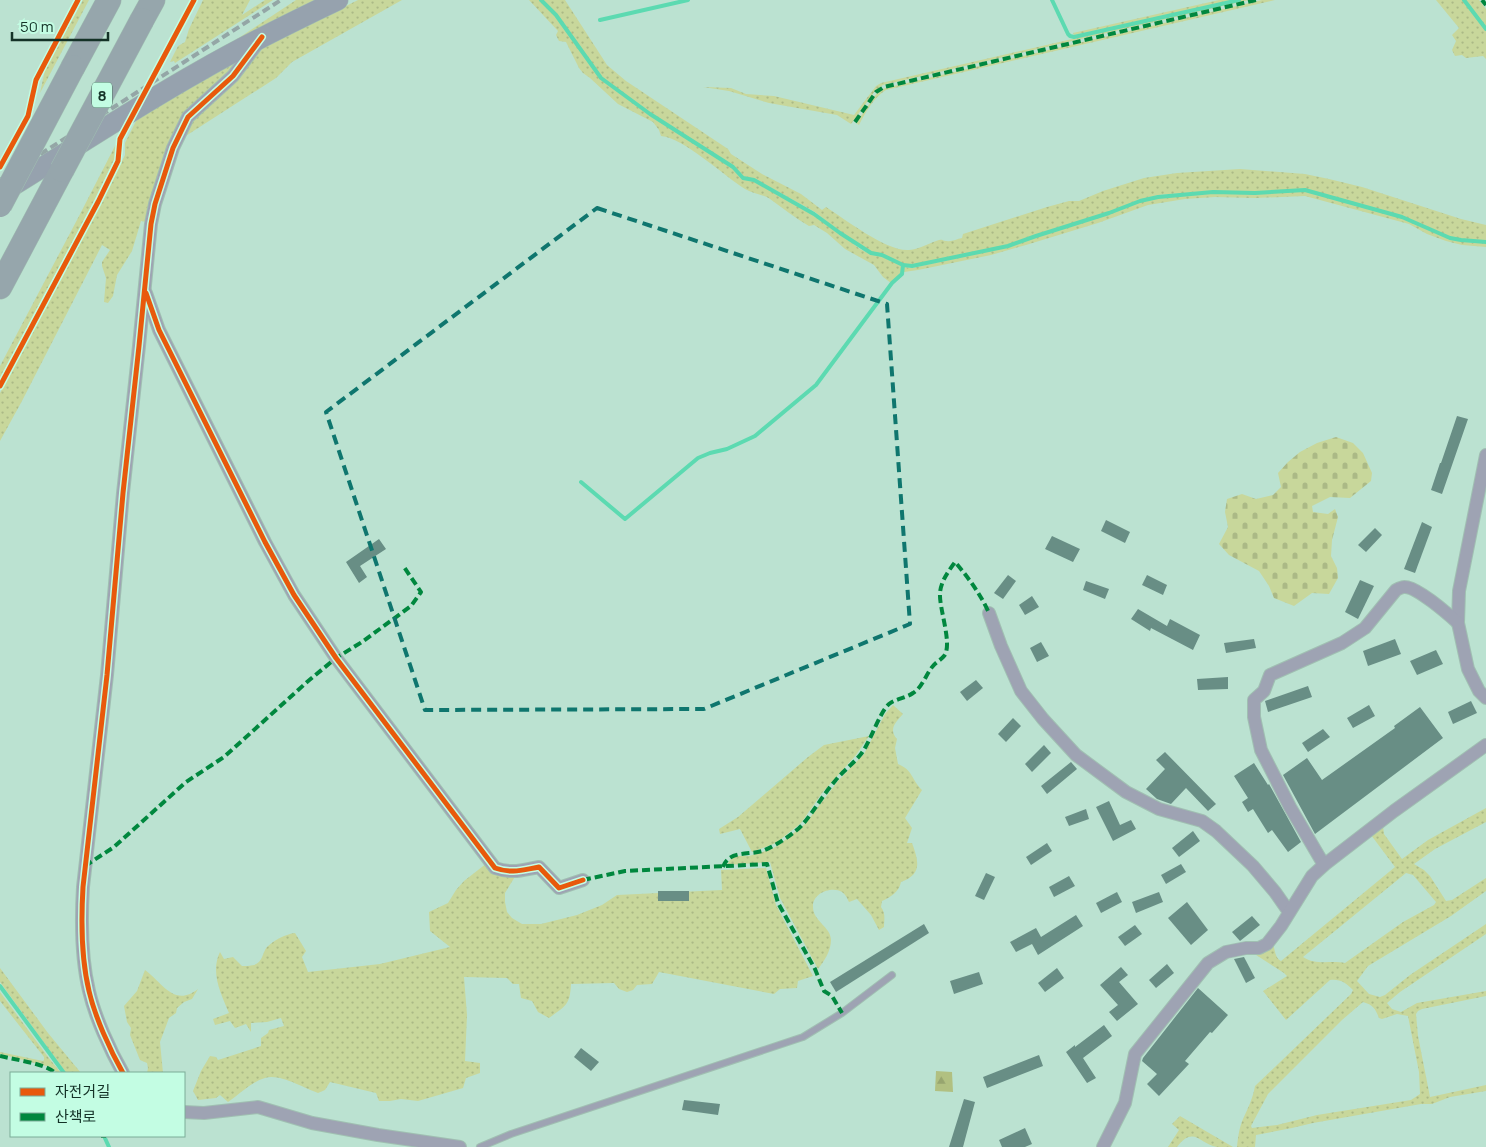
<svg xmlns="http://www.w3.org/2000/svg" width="1486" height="1147" viewBox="0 0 1486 1147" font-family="Manrope,'Noto Sans KR',sans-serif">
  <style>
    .grass { fill: url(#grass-dots); fill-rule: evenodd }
    .forest { fill: url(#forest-firs) }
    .cemetery { fill: url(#cemetery-stones) }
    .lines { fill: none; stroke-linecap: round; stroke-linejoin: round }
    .stream { stroke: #5cdab1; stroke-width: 4 }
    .building { fill: #688e85 }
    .service-casing { stroke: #a0bfb2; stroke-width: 8 }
    .minor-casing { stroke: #a0bfb2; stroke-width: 14 }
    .primary-casing { stroke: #a0bfb2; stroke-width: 21 }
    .motorway-casing { stroke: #a0bfb2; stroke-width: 25 }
    .service { stroke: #9ea3b3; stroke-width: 6 }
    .minor { stroke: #9ea3b3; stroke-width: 12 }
    .primary { stroke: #96a2ae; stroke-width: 20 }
    .motorway { stroke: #96a6ac; stroke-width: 24 }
    .rail { stroke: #94a6a6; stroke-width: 4; stroke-dasharray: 8 4; stroke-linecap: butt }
    .motorway-bridge-casing { stroke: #a0bfb2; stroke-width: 25; stroke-linecap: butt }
    .motorway-bridge { stroke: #96a6ac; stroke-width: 24 }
    .quiet { stroke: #00873e; stroke-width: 4; stroke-dasharray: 8 4; stroke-linecap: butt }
    .cycleway-casing { stroke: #c3fde3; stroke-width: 8 }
    .cycleway { stroke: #e8590c; stroke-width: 5 }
    .marked { fill: none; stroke: #0f766e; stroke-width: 4; stroke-dasharray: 10 6; stroke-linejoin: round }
    .labels { text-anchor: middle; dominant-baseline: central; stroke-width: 5; stroke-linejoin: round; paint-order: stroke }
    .shield { fill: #c3fde3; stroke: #486f5f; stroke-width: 1 }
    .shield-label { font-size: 15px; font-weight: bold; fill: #143227 }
  </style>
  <defs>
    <pattern id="grass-dots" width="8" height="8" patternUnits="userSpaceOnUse" patternTransform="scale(1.25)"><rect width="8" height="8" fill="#c8d79b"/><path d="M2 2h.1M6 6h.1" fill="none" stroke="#abb986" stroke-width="1.8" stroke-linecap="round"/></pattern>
    <pattern id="forest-firs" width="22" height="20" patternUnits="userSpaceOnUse" patternTransform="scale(1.25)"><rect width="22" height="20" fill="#b1c081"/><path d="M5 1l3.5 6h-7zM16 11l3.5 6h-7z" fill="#97a56f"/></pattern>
    <pattern id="cemetery-stones" width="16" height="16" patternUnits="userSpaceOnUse" patternTransform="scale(1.25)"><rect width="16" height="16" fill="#c8d79b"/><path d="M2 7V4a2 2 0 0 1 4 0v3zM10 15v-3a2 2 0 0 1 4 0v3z" fill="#abb986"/></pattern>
  </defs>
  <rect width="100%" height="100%" fill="#bbe2d1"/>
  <g class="grass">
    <path d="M83,0H89L40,93L45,70Z"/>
    <path d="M203,0H250L242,15L265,0H273L175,63L174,61L170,62L178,46L185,42L189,29Z"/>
    <path d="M296,0H320L216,53Z"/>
    <path d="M358,0H402L292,62L276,78L181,139L190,121L241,74L264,47Z"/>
    <path d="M529,0H539L555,16L600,79L649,115L732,168L742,179L754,181L814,214L860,249L870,254L881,256L902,266L901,274L891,283L883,277L874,265L845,249L827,233L814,225L809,226C795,218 783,208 770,199C763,194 753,194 745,189C724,176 684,138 661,136L659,130L653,122L618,104L590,78L583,73L579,68L566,42L559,41L556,35L558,31Z"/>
    <path d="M542,0H565L607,65L626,81L728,149L731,154L762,174L801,194L822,210L826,207C845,219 887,252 909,250C920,249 929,243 939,240C944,239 942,241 947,241C951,242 957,239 962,238L963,234L1047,207L1069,201H1079L1103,191L1144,178L1177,173L1240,169L1305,174L1329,179L1362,187L1461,219L1486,225V241L1461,239L1450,237L1402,216L1305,189L1255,192L1213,191L1158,195L1140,200L1109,212L1035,235L1008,245L912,265L903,264L882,254L871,252L840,232L815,212L755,179L743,177L733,166L650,113L602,78L557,14Z"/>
    <path d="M1219,0H1233L1074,35L1073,33Z"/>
    <path d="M1241,0H1249L883,85L875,91L851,124L837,115L769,103L729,91L703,87L731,88L746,94L774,96L854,115L876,86L881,83Z"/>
    <path d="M1262,0H1275L886,90C874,97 865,113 859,125L856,123L877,93L885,88Z"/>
    <path d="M1436,0H1463L1486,30V59L1483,56L1466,58L1462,55L1455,56L1452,50L1456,41L1452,35L1459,28Z"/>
    <path d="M1465,0H1479L1486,9V27Z"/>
    <path d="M236,61L229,73L202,97L147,222L141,221L132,251L117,275L113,296L108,303L104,302L106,278L102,266V262L110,250L102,245L22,401L0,441V393L104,198L125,155V143L139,115Z"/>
    <path d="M116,144V156L93,203L0,378V366L78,218Z"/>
    <path d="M1305,191L1401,218L1449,239L1473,243H1486V247L1462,245L1446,241L1427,234L1409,224L1305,196L1255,198L1215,197L1185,199L1148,205L1098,223L1026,245L991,255L918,270L904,272V267L912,268L1008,247L1036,237L1109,214L1140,202L1158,198L1213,193L1255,194Z"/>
    <path d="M893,705L903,714C896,722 888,729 897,739L895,748L898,764C913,770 911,779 922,790L905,818L912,828L907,843H912C919,862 922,874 901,882C899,892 891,897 882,901L881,907C886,914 884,919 884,927L879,930L871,915L857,899L849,902C847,898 846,895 842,892C832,886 812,893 813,907C813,921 831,927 831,940C831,951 824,961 818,969L780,898L770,862L727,865L730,860L736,856H749L772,849L780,844L805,824L838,781L864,754L885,714Z"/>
    <path d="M869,736L856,755L822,793L801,823L776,843L752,852L740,829L720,834L719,829L738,817L808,757L824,745Z"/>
    <path d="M1486,808V822L1435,849L1414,864L1424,870L1430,876L1446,901L1452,900L1486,878V891L1451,916L1368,966L1357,981L1369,994L1380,997L1385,995L1410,975L1486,924V934L1400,992L1387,1003L1392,1009L1401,1012L1417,1003L1486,991V996L1422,1009L1418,1011L1416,1014L1418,1036L1430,1097L1486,1085V1091L1450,1097L1432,1104H1421L1313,1123L1292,1128L1256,1135L1255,1147H1237C1238,1138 1239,1128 1243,1119C1248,1108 1253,1098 1255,1086L1351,994L1353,990C1346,983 1341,979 1330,980L1286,1020L1263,991L1287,976L1284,973L1253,953L1273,944C1275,950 1275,958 1281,961L1395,867L1371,835L1383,826L1384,834L1402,859L1428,840ZM1406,873L1413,875L1436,902L1434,905L1403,922L1345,963C1330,960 1317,966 1303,957ZM1363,1002C1373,1005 1375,1008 1379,1018L1382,1019L1397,1014L1408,1016L1419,1072L1420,1094L1411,1100L1317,1115L1277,1125L1252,1128L1251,1126L1268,1094L1342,1020Z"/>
    <path d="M487,863L516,875L505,893V902L507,912L512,918L522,924H541L577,915L602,905L617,895L722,890L721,870L766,868L776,905L813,976L798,981L797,988L780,989L774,994L659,972L652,984L637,985L633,990L627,992L619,989L614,983L571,984C570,1006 565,1006 549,1018L538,1012L532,1001L521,998L519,984H513L507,978L464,977L467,1015L465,1061L480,1063V1073L466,1078L463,1088L418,1101L401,1099L390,1101H379L376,1093L330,1082L325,1090L318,1093C304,1088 279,1073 265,1078C251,1082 240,1094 228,1102L220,1095L216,1098L198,1100L193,1091L201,1071L210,1056L216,1057L218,1060L261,1046V1038L268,1033L269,1030L284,1026L281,1018L267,1022L251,1023V1032L246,1024L235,1028L230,1021L215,1025L213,1019L229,1013C221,994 210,972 220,952L224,959L233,957L242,966C245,966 250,966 254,965C263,962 262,953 267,947C274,940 286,934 295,933L306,951L302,957L308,972L380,964L450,947L430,931L429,912L448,903L456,890L464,881Z"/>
    <path d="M0,968L48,1033L81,1073H66L0,982Z"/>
    <path d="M145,970C162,982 174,1008 198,989L192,999L184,1002L177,1008L176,1013L169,1018L160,1042L163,1073H147L148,1068L147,1063L140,1060L130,1035L131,1028L127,1022L124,1006L137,991Z"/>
    <path d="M0,992L48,1057L61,1073H57L54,1070L50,1067L0,1054V1052L43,1061L44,1060V1057L0,1001Z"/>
    <path d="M1180,1116L1233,1147C1228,1147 1222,1147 1217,1147C1199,1144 1194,1125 1177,1147H1168L1179,1130L1172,1124Z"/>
  </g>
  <path class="forest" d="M936,1071L952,1072L953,1092L935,1091Z"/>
  <path class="cemetery" d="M1336,437L1353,443L1363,453L1372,473L1371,481L1350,498L1330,497L1312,506L1313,512L1328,514L1335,509L1338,517L1332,540L1331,556L1337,568L1338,578L1329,594L1312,593L1294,606L1274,598L1269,586L1259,571L1229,555L1219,544L1228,527L1225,512L1227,499L1242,494L1256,499L1273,495L1281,487L1278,473L1288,462L1300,452L1317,443Z"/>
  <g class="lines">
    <g class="stream">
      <path d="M541,0L556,15L601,78L650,114L733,167L743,178L754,180L814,214L840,233L871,253L882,255L903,265L912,266L1008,246L1036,236L1109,213L1140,201L1158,197L1213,192L1255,193L1305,190L1402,217L1450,238L1461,240L1486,242"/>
      <path d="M1052,0L1068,34L1070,36L1074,37L1239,0"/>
      <path d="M1464,0L1486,29"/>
      <path d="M600,20L688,0"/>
      <path d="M581,482L625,519L698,458L710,453L727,449L755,436L816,385L892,283L902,274L903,265"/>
      <path d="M0,986L64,1073"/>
      <path d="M104,1136L109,1147"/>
    </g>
  </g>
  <g class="building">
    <path d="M1457,416L1468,419L1442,494L1431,490L1440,463H1441Z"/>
    <path d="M1106,520L1130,532L1125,543L1101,531Z"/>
    <path d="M1422,522L1432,527L1415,573L1404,569Z"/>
    <path d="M1375,528L1382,535L1366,552L1358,545Z"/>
    <path d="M1052,536L1080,549L1073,562L1045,549Z"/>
    <path d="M379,539L386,549L360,566L367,577L359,583L346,562Z"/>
    <path d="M1008,575L1016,581L1003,599L994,593Z"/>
    <path d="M1147,575L1167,585L1163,595L1142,585Z"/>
    <path d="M1360,580L1374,586L1358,619L1345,612Z"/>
    <path d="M1086,581L1109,589L1105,599L1083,590Z"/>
    <path d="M1032,596L1039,607L1025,615L1019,605Z"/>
    <path d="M1138,609L1167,626L1170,619L1200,635L1193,650L1151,628L1150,631L1131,619Z"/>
    <path d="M1254,639L1256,648L1226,653L1224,643Z"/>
    <path d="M1395,639L1401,654L1368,666L1363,651Z"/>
    <path d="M1041,642L1049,656L1037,662L1030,648Z"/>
    <path d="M1436,650L1443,664L1417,675L1410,661Z"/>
    <path d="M1228,677V689L1198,690L1197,679Z"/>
    <path d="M976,680L983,688L967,701L960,692Z"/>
    <path d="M1308,686L1312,697L1268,712L1265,701Z"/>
    <path d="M1471,701L1477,713L1453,724L1448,712Z"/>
    <path d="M1369,705L1375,716L1353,728L1347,718Z"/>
    <path d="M1420,707L1443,738L1315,834L1283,775L1307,758L1322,780L1395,728L1394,726Z"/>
    <path d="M1013,718L1021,726L1006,742L998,734Z"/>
    <path d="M1323,729L1330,737L1308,752L1302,743Z"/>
    <path d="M1044,745L1051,753L1032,772L1025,764Z"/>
    <path d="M1165,752L1216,804L1208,811L1186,788L1171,804L1157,799L1146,789L1165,769L1156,760Z"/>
    <path d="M1071,762L1077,769L1047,794L1041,786Z"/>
    <path d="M1254,763L1268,785L1269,784L1301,842L1288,852L1272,830L1268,833L1253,809L1248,812L1242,802L1248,798L1234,776Z"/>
    <path d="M1109,801L1120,825L1131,820L1136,829L1113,841L1096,807Z"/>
    <path d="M1086,809L1089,819L1069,826L1065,817Z"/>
    <path d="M1193,831L1200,841L1179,857L1172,848Z"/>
    <path d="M1047,843L1052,851L1031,865L1026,857Z"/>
    <path d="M1181,864L1186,872L1166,884L1161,875Z"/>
    <path d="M986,873L995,877L984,900L975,896Z"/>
    <path d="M1069,876L1075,886L1054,897L1049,887Z"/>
    <rect x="658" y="891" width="31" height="10"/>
    <path d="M1117,892L1122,902L1101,913L1096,903Z"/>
    <path d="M1159,892L1163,902L1136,913L1132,902Z"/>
    <path d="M1187,902L1208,930L1191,945L1168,918Z"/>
    <path d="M1076,915L1083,926L1038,955L1032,944L1016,952L1010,942L1036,928L1041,937Z"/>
    <path d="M1252,916L1260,925L1240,941L1232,932Z"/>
    <path d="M924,924L929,933L836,992L830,982Z"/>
    <path d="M1135,925L1142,934L1125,946L1118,937Z"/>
    <path d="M1244,957L1255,978L1246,983L1234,959Z"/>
    <path d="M1167,964L1174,973L1156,988L1149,980Z"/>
    <path d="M1121,967L1128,975L1119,982L1138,1004L1117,1021L1109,1012L1118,1005L1100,985Z"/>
    <path d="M1057,968L1064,978L1045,992L1038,983Z"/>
    <path d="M979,972L983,984L954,994L950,981Z"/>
    <path d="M1198,988L1228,1015L1212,1033L1210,1032L1185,1061L1189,1064L1159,1096L1147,1084L1157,1074L1142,1061L1143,1058Z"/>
    <path d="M1104,1025L1112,1036L1083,1058L1096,1078L1087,1083L1066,1052L1075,1045V1047Z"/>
    <path d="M581,1048L599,1062L591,1071L574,1057Z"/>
    <path d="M1039,1055L1043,1066L987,1088L983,1077Z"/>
    <path d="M964,1099L975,1102L963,1147H949Z"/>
    <path d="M684,1100L720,1104L718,1115L682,1110Z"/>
    <path d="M1025,1128L1032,1144L1025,1147H1002L999,1140Z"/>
  </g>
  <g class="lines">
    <defs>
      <path id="service" d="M480,1147L511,1134L803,1037L842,1013L892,975"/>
      <g id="minor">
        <path d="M146,293L159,330L265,542L294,595L336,658L495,868C512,874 522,870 539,867L559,888L583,880"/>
        <path d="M1486,455L1459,591L1458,623L1468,669L1479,691L1486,698"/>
        <path d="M989,613L1001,646L1021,691L1043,719L1076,755L1126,792L1159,809L1202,821L1216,831L1253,866L1275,892L1289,912"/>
        <path d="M1324,865L1290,807L1261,750L1254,717V700L1264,691L1270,675L1342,643L1365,628L1396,590C1398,589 1403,587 1404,587C1416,586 1448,614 1458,623"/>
        <path d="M123,1073C110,1050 95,1017 89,991C81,958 81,921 83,887L107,675L123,493L139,346L151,224L155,204L173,148L188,117L233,76L258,43"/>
        <path d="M184,1112L204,1113L258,1107L312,1123L378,1135L460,1147"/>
        <path d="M1103,1147L1125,1103L1135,1054L1208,963L1226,952L1246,948H1259L1267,944L1281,926L1312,876L1324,865L1394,811L1486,745"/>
      </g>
      <path id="primary" d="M6,190C71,150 134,108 200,71C245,45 292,22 338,0"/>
      <g id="motorway">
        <path d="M142,20L153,0"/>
        <path d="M73,67L109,0"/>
        <path d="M0,287L62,170"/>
      </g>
    </defs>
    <use href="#service" class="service-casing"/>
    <use href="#minor" class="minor-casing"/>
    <use href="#primary" class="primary-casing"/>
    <use href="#motorway" class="motorway-casing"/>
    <use href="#service" class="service"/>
    <use href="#minor" class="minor"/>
    <use href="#primary" class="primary"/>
    <use href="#motorway" class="motorway"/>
    <path class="rail" d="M0,180L281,0"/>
    <defs>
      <g id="motorway-bridge">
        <path d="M62,170L142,20"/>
        <path d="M0,205L73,67"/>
      </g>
    </defs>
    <use href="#motorway-bridge" class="motorway-bridge-casing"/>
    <use href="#motorway-bridge" class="motorway-bridge"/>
    <g class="quiet">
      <path d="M1482,0L1486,5"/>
      <path d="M855,122L876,92L884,87L1256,0"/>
      <path d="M85,866L114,847L186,782L224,757L307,682L336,658L362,642L411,606L421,592L404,567"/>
      <path d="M723,867C729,849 751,856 765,850C777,845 795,833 803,824C814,811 823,795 835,781C843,771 853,764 861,754C871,741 879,713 889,704C895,699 906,698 913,693C922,688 926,674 933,666C936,662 941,660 944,656C953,645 939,609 940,593C941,581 948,572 955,562C968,577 981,595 989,613"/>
      <path d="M583,880L625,871L767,864L778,903L815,969L824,991L832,996L842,1013"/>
      <path d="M0,1056C15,1060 45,1063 55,1073"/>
      <path d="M101,1136H106"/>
    </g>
    <defs>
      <g id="cycleway">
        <path d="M0,167L28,116L36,80L78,0"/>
        <path d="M146,293L159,330L265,542L294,595L336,658L495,868C512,874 522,870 539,867L559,888L583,880"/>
        <path d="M0,386L98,202L118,161L120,139L194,0"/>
        <path d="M123,1073C110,1050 95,1017 89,991C81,958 81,921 83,887L107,675L123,493L139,346L151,224L155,204L173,148L188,117L233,76L262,37"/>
      </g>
    </defs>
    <use href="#cycleway" class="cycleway-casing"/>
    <use href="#cycleway" class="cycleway"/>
  </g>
  <path class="marked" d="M597,208L887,304L910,624L704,709L425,710L326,412Z"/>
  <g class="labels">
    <rect class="shield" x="92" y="82.5" width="20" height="25" rx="4"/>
    <g class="shield-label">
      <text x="102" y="95">8</text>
    </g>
  </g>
  <rect x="10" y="1072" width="175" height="65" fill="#c3fde3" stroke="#7dac98"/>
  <rect x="20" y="1088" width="25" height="8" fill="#e8590c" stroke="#7dac98"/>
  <text x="55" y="1097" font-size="15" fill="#143227">자전거길</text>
  <rect x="20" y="1113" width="25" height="8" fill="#00873e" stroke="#7dac98"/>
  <text x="55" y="1122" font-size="15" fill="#143227">산책로</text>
  <path d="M12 32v8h96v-8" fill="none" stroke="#143227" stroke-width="2.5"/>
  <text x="20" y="32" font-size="15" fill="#143227" stroke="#c3fde3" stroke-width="4" paint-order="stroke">50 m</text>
</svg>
